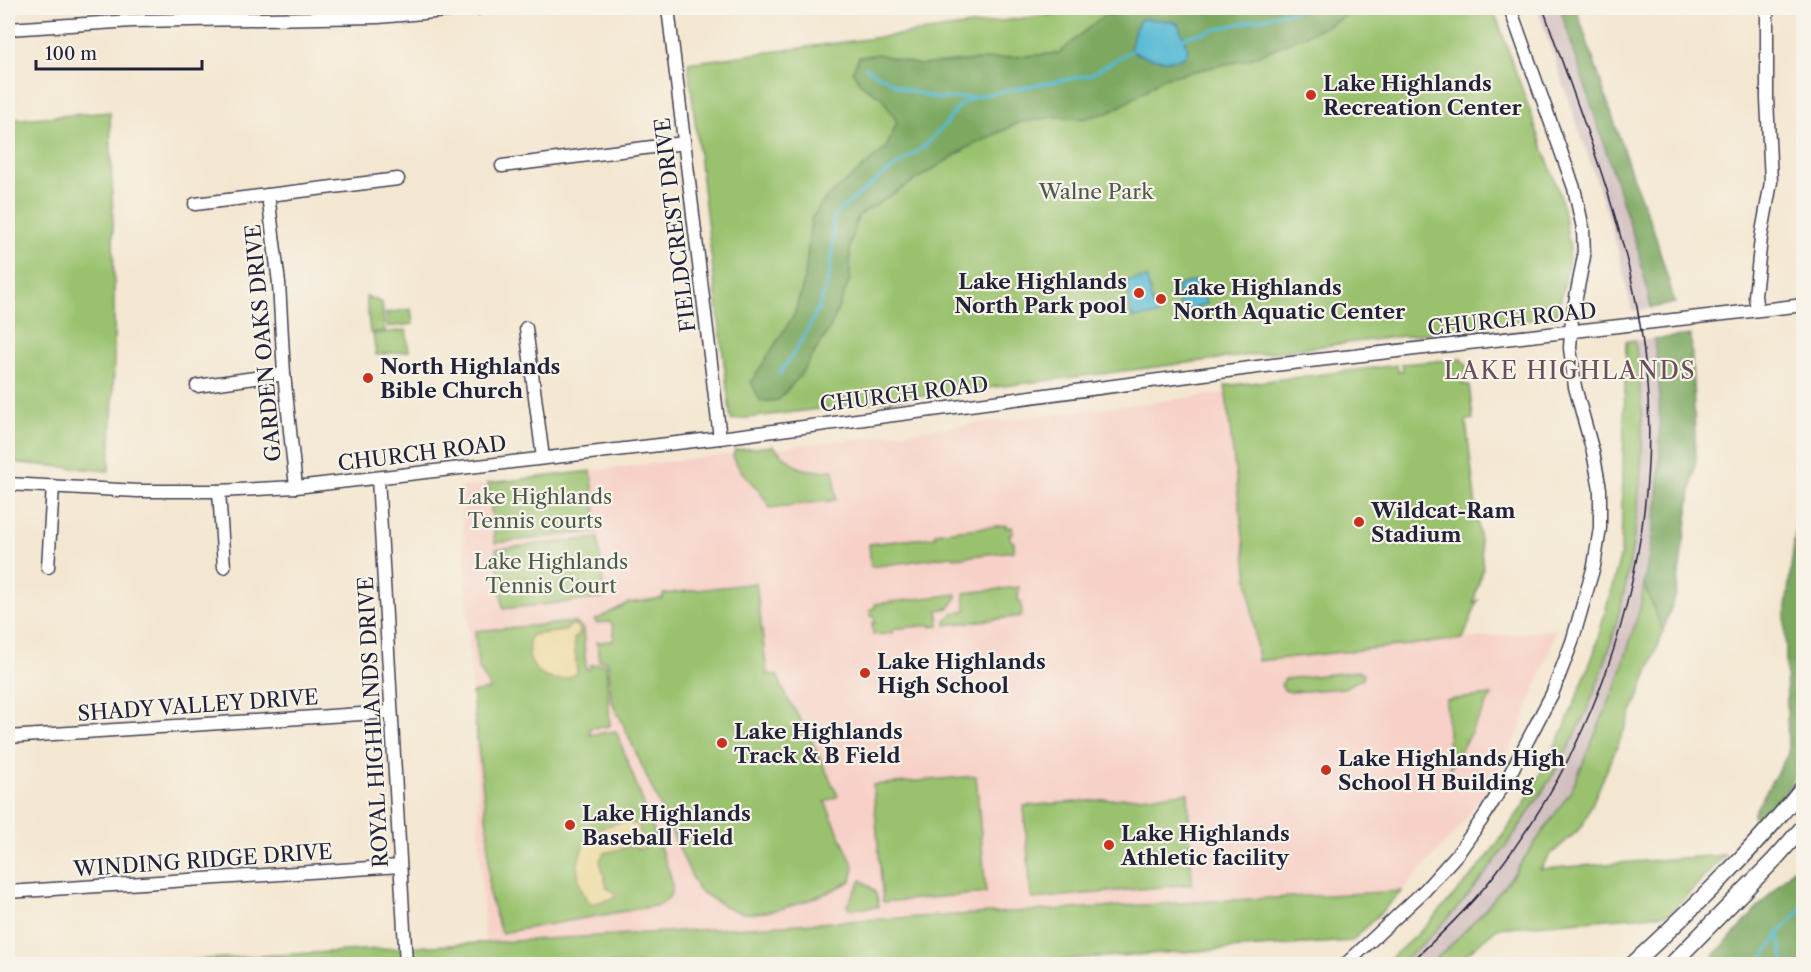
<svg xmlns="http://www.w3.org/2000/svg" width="1811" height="972" viewBox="0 0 1811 972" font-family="'Libre Caslon Text',serif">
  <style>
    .built { fill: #f7d1c7 }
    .industrial { fill: #d2bfc0 }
    .green { fill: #9ac26e; stroke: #5e7254; stroke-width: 1.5 }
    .forest { fill: #7ba861; stroke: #4e654e; stroke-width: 1.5 }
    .sand { fill: #eeda9e; stroke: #887e6c; stroke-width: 1.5 }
    .water { fill: #56bad4; stroke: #3c6e88; stroke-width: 1.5 }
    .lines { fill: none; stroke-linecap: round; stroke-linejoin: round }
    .stream { stroke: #56bad4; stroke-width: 3 }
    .minor-casing { stroke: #424052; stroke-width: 15 }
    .major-casing { stroke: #424052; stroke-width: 18 }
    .minor { stroke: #fff; stroke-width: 12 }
    .major { stroke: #fff; stroke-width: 15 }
    .tram { stroke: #22223b; stroke-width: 1.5 }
    .poi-dot { fill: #c8321e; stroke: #f7f3e8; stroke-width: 2 }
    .labels { text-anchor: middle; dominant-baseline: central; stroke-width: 4.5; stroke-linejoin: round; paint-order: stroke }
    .poi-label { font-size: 21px; font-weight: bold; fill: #22223b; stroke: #f7f3e8; text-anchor: start }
    .park-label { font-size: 21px; fill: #4c5a4d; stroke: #f7f3e8 }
    .street-label { font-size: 21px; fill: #22223b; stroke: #f7f3e8 }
    .quarter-label { font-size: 24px; letter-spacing: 1.5px; fill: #684f5b; stroke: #f7f3e8 }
  </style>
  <rect width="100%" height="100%" fill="#f7f3e8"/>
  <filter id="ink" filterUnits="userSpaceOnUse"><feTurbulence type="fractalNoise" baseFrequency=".0167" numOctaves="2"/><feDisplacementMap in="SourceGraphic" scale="12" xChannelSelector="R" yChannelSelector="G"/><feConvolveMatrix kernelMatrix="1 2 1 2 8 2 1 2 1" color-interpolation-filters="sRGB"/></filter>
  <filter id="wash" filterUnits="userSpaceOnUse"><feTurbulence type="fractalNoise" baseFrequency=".008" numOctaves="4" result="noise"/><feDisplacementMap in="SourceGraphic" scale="24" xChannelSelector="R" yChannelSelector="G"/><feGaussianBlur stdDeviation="1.35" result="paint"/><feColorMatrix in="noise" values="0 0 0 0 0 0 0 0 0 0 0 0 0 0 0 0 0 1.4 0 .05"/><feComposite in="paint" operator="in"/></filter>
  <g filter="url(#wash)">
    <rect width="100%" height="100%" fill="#f4e7d1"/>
    <path class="built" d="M1226,393L1258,661L1556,629L1549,652L1521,727L1495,776L1460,827L1402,891L882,919L485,942L461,487Z"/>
    <g class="industrial">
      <path d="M1537,8H1560L1639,253L1651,308L1632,311L1618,249L1604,203Z"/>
      <path d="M1654,339L1659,382L1660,454L1658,499L1652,543L1640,608L1619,681L1600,728L1571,791L1512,876L1482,913L1447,949L1429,964H1399L1457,909L1495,861L1544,789L1577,730L1640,488L1641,407L1635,340Z"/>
    </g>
    <g class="green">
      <path d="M1098,8H1493L1561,198L1570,249L1564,286L1556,317L731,420L688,63Z"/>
      <path d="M110,112C113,231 118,352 109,471L8,462V314L16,298L8,292V266L13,244L8,235V120Z"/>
      <path d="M366,296L382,303L385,331L370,333Z"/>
      <path d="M411,309L413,324L388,327L386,313Z"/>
      <path d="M406,330L409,351L376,355L373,334Z"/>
      <path d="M1635,340C1639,375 1643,410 1642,445C1639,539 1619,646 1577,731C1559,768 1536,802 1513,836C1481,882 1444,929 1399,964H1384L1424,928L1469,879L1487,858L1523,806L1564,729L1594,653L1621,554L1626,341Z"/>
      <path d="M1462,359L1463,363H1466L1468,381L1462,382L1463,385H1469L1473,419L1466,421L1483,568L1473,603L1478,600L1463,639L1258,661L1225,386L1397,365L1398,371L1403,370L1402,364Z"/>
      <path d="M773,446C797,468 800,473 834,470L836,500L770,508C762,488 741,478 733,456L735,450Z"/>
      <path d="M591,471L598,531L495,543L488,483Z"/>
      <path d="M1006,525V528L1012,527L1013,534L1009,535L1011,541L1014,542V551L954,558L952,556L871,567L869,544L935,537V533Z"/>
      <path d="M598,538L605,598L503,609L496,549Z"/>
      <path d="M756,583L767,673L766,674L777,675L787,698L804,725L838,796L825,802L854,867L851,881C825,895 768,919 739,912C724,908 711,898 698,890L619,715H617L611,697L608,661H599L597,642L612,641L614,638L613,625L610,622L596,623L595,620L628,603L663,598V594Z"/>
      <path d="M1644,585L1663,631L1639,696L1582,827L1550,855L1540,869L1725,855L1669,914L1497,928L1455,964H1429L1447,949L1482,913L1512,876L1571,791L1618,681L1640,608Z"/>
      <path d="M1019,587L1018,600L1021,602L1022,616L946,625L945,621L953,613L966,611L964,593Z"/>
      <path d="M957,594V597L949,608L938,610L939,626L931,627V625L892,629V633L873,635L872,623H875L874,616H871L870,609L875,608V604Z"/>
      <path d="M575,622L583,629L586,669H590V665L606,664L610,726L590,728V735L616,731L669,871C673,886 675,896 660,905L501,933L489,894L488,834L472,693L490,689L478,666L475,631Z"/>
      <path d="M1359,671L1364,673L1363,678L1344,688L1291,692L1284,690L1281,685L1285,679Z"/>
      <path d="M1492,695L1450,769L1446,700Z"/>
      <path d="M976,776L986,893L883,902L873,785Z"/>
      <path d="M1188,793L1192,884L1033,899L1031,897L1024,806Z"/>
      <path d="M861,880C872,887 879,894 878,907L849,909L847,905Z"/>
      <path d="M1402,891L1352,941L992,964H128L882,919Z"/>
    </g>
    <g class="forest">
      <path d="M1147,8H1360L1329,25L1250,59L1163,78L1136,97L1110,112L1082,119L1056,117L1021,122L967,148L858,216L850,245V279L831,327L799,377L778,400L761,402L751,382L794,315L805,278L811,219L825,199L886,148L897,122L881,97L863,86L852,72L859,57L878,54L919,65L1059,53L1104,15Z"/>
      <path d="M1560,8H1576L1634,181L1653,228L1675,303L1651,308L1639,253Z"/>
      <path d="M1691,335L1696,458L1676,594L1663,631L1644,585L1658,500L1660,454L1659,382L1654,339Z"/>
      <path d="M1803,471V764L1790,785L1756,828L1753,814L1788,754L1785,615Z"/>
      <path d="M1803,858V964H1717L1712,958Z"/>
    </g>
    <g class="sand">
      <path d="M571,625H576L580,631L578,636L574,639L577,673C549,692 520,667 531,635L565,631Z"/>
      <path d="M623,822L638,824L645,848L640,849L632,846L604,853L600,860L607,888L614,892L615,898L591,904C571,883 574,844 600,829C607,825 616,824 623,822Z"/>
    </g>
    <g class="water">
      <path d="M1141,19L1173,21L1178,24L1188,49L1186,56C1174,65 1143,58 1130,50L1135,29Z"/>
      <path d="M1147,278L1153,306H1157L1158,315L1132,318L1126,281Z"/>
      <path d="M1197,280L1207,304L1181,312L1177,286Z"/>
    </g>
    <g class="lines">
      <g class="stream">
        <path d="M1181,38L1304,8"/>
        <path d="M865,67L901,88L938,99L973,97"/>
        <path d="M779,374C803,342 824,306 831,266C834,250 832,232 834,215L878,179L925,146L945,125L959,106L973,97L1090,75L1134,49"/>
        <path d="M1804,681L1800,712L1804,741"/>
        <path d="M1779,934L1784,964"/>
        <path d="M1759,964L1779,933L1799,912L1804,904"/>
      </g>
    </g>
  </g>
  <g filter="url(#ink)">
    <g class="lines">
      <defs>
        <g id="minor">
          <path d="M668,8L720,438"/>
          <path d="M8,29L132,21L378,17L479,8"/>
          <path d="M502,166L684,143"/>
          <path d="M268,195L279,283L284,374L296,487"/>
          <path d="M195,204L398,179"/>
          <path d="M1757,310L1755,296L1761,238L1771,182L1767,99V8"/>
          <path d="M526,328L543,458"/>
          <path d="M197,386L284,374"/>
          <path d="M378,478L406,964"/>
          <path d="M8,484L138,491H219L296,487L720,438L1265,366L1804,305"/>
          <path d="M219,491L224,567"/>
          <path d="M48,567L53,486"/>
          <path d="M8,737L391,712"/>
          <path d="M8,892L400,866"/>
          <path d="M1346,964L1425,890L1459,852L1485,815L1511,772L1552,694L1572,642L1594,566L1600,528V489L1593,452L1575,387L1570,348L1572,318L1584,256L1583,228L1574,188L1510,8"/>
        </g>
        <g id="major">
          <path d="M1633,964C1693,908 1753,851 1804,786"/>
          <path d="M1672,964L1774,860L1804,826"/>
        </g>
      </defs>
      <use href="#minor" class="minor-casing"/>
      <use href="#major" class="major-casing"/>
      <use href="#minor" class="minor"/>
      <use href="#major" class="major"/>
      <path class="tram" d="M1409,964C1439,936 1470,907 1495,874C1618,716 1675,504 1637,307C1618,204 1577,106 1543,8"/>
    </g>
  </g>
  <g class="poi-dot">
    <circle cx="1311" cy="95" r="6"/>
    <circle cx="1139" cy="293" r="6"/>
    <circle cx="1161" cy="299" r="6"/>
    <circle cx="368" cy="378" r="6"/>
    <circle cx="1359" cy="522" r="6"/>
    <circle cx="865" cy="673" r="6"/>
    <circle cx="722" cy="743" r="6"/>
    <circle cx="1326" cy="770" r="6"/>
    <circle cx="570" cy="825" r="6"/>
    <circle cx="1109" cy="845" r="6"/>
  </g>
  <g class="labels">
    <g class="poi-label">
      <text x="1323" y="83">Lake Highlands<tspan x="1323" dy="24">Recreation Center</tspan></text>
      <text x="1127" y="281" text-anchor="end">Lake Highlands<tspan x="1127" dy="24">North Park pool</tspan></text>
      <text x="1173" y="287">Lake Highlands<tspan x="1173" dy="24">North Aquatic Center</tspan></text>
      <text x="380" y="366">North Highlands<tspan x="380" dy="24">Bible Church</tspan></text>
      <text x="1371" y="510">Wildcat-Ram<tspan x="1371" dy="24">Stadium</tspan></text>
      <text x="877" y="661">Lake Highlands<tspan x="877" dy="24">High School</tspan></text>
      <text x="734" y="731">Lake Highlands<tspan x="734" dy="24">Track &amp; B Field</tspan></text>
      <text x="1338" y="758">Lake Highlands High<tspan x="1338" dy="24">School H Building</tspan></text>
      <text x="582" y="813">Lake Highlands<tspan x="582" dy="24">Baseball Field</tspan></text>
      <text x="1121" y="833">Lake Highlands<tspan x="1121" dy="24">Athletic facility</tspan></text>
    </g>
    <g class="park-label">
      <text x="1096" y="191">Walne Park</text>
      <text x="535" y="496">Lake Highlands<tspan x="535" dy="24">Tennis courts</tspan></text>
      <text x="551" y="561">Lake Highlands<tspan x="551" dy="24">Tennis Court</tspan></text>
    </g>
    <g class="street-label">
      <text transform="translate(675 225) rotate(-97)">FIELDCREST DRIVE</text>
      <text transform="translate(1512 319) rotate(-6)">CHURCH ROAD</text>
      <text transform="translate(263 343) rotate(-95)">GARDEN OAKS DRIVE</text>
      <text transform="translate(904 394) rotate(-7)">CHURCH ROAD</text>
      <text transform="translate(422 453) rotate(-7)">CHURCH ROAD</text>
      <text transform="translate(198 705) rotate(-4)">SHADY VALLEY DRIVE</text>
      <text transform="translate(373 722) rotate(-93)">ROYAL HIGHLANDS DRIVE</text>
      <text transform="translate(203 860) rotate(-4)">WINDING RIDGE DRIVE</text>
    </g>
    <g class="quarter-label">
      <text x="1570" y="370">LAKE HIGHLANDS</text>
    </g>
  </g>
  <rect width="1811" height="972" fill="none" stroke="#f7f3e8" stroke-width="30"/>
  <path d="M36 60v9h166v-9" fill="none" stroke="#22223b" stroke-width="3"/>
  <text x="45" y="60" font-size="18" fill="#22223b" stroke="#f7f3e8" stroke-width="4.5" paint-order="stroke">100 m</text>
</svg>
